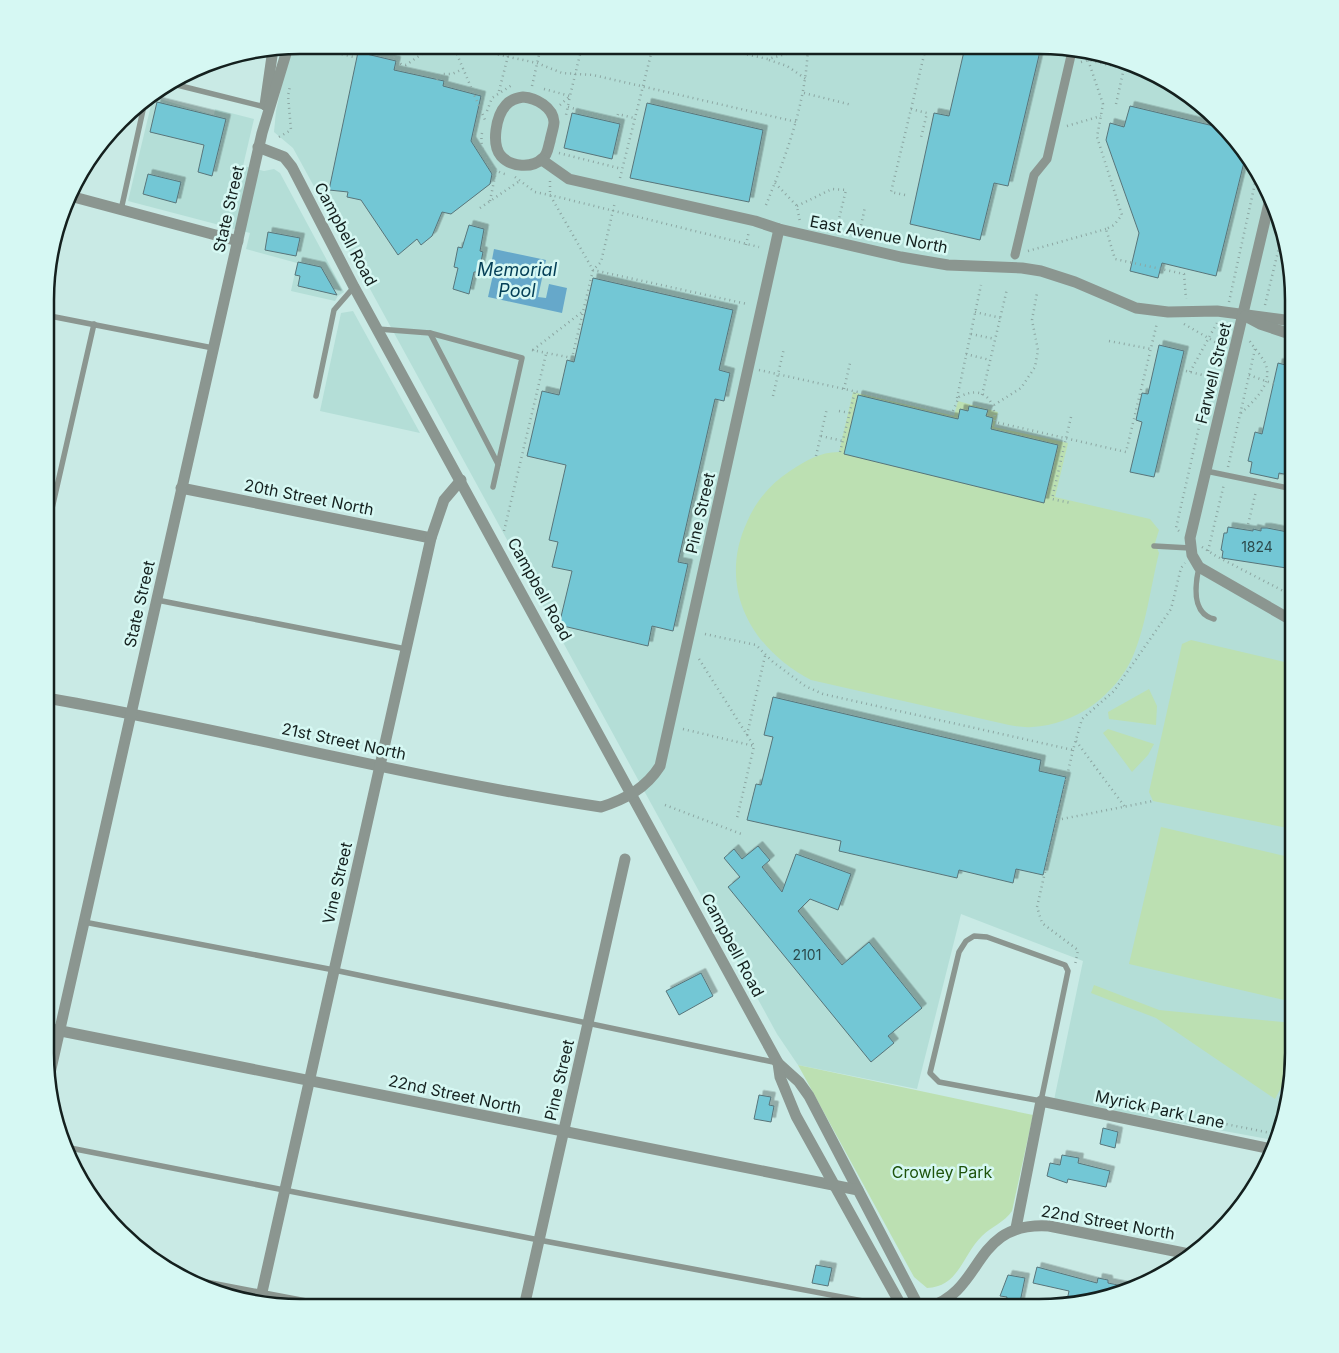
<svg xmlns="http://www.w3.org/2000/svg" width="1339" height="1353" viewBox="0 0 1339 1353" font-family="Inter,sans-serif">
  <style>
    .built { fill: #b4ded7 }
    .green { fill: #bce0b2 }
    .water { fill: #66a8ca }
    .building { fill: #73c7d5; stroke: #58757a; filter: url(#shadow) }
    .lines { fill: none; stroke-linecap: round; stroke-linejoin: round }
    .path { stroke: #8ca6a2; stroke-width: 2.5; stroke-dasharray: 1 4; stroke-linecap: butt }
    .service { stroke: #8b9690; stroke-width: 5.5 }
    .pedestrian { stroke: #8b9690; stroke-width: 9 }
    .minor { stroke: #8b9690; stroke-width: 11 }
    .labels { text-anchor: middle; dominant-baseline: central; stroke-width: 5; stroke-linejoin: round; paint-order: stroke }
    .number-label { font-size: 14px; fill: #2c4a4c }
    .street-label { font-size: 16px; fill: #14201e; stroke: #d6f8f3 }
    .park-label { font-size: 16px; fill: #1e530c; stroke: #d6f8f3 }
    .water-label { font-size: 18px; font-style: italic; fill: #043f57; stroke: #d6f8f3 }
    .rim { fill: none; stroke: #14201e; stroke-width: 2.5 }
  </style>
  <defs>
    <filter id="shadow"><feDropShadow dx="4.5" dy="-4.5" stdDeviation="0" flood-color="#0004"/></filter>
  </defs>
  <rect width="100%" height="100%" fill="#c9eae5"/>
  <g class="built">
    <path d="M300,45L1072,47L1167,79L1241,145L1280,218L1293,284V1069L1274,1140L1054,1100L1083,961L961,914L917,1089L798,1065L777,1034L293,148L274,132L276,111L290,47Z"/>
    <path d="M153,97L214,115L215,109L254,119L243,166L264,171L274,169L280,173L344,292L338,296L335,301L291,291L297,263L246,249L250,233L128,201Z"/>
    <path d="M353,311L420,433L320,411L341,313Z"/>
  </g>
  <g class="green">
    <path d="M853,392L954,416L958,401L998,412L994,427L1068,443L1055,497L1150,519L1159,530L1155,543L1159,553C1151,585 1146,626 1133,656C1116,695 1075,725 1032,727C1025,728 1016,726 1009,725L811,680C751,649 717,587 747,522C756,501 770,484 790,471C806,461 819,452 839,452Z"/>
    <path d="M1191,640L1293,664V829L1153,801L1149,792L1182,644Z"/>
    <path d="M1149,689L1157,706L1156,725L1109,719L1108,712Z"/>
    <path d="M1108,729L1154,744L1148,755L1132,772L1103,733Z"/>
    <path d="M1161,827L1293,858V1002L1129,964Z"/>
    <path d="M1094,985L1159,1010L1293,1023V1066L1275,1099L1156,1018L1091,993Z"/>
    <path d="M798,1065L1033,1115L1012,1211C1005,1222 991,1227 982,1236C963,1254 959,1287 927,1288L914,1277Z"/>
  </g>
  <path class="water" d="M494,249L546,260L538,297L546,298L549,284L567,288L562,313L488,297L495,266L491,265Z"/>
  <g class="building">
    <path d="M965,47H1041L1008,186L994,183L980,240L910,224L934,113L949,116Z"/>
    <path d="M358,52L396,61L394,70L444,81L443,86L481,96L471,141L492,174L490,184L451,214L442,212L432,236L421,245L417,239L398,255L361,200L347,197L348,192L329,190Z"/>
    <path d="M157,102L226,119L212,176L198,172L204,145L150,132Z"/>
    <path d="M647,103L763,130L749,202L630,178Z"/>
    <path d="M1130,106L1222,128L1241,145L1246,154L1216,276L1162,263L1158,278L1130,271L1139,233L1106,140L1110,123L1124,127Z"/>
    <path d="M572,113L620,124L612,159L564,148Z"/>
    <path d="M148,174L181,182L176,203L143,194Z"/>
    <path d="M469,225L484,229L480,251L483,252L479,272H474L469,294L453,289L458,268L454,267L458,247L462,248Z"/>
    <path d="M268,232L300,238L296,256L265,250Z"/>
    <path d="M298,262L321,267L337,295L298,286L300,276L295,275Z"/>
    <path d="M593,278L733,310L719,370L730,373L724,401L715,399L678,562L688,564L673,631L652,626L648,646L559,625L572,571L552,567L558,542L549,540L566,465L527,456L542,391L559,395L567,360L574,362Z"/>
    <path d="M1159,345L1184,351L1154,477L1130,472L1142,422L1136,420L1142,393L1148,394Z"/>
    <path d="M1278,363L1293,367V414L1289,435L1293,436V476L1279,473L1278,479L1250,473L1252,462L1248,461L1255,432L1262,434Z"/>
    <path d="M858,395L958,419L960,409L968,411L969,406L988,410L986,416L993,418L991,429L1058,445L1044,503L844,454Z"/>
    <path d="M1228,527L1253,531V529L1261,531V528H1267L1293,533V569L1222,558L1223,551L1221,550L1224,533H1227Z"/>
    <path d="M773,697L1041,760L1039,771L1066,777L1043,875L1016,869L1013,883L959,870L957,878L839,851L841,841L747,820L756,784L761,785L773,737L764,735Z"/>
    <path d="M758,846L770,860L762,867L782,892L796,854L851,874L838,910L810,899L798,911L842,965L869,942L922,1008L888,1036L894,1043L871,1062L728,887L740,877L724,858L734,849L742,859Z"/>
    <path d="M701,973L713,996L679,1015L666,991Z"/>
    <path d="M759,1095L771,1097L769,1105L774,1106L771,1122L754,1119Z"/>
    <path d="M1103,1128L1118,1132L1115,1148L1100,1144Z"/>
    <path d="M1062,1155L1079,1158L1078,1163L1110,1171L1106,1187L1068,1179L1067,1183L1047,1176L1050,1163L1060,1165Z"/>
    <path d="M816,1265L832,1268L828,1286L812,1283Z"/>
    <path d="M1037,1267L1097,1283L1098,1278L1108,1280V1283L1133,1288L1121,1294L1066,1305L1069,1291L1033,1283Z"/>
    <path d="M1008,1275L1025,1278L1019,1307H1005L1007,1297L1000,1296Z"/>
  </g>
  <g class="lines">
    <g class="path">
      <path d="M303,45L354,57L362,45"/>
      <path d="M453,45L485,120"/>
      <path d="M454,45L537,63L562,73L593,75L797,122"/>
      <path d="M708,46L768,59L786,54L801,46"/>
      <path d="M360,47L394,57L397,54V45"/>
      <path d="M1085,51L1103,104L1097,137L1122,215L1114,225L1106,229L1115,259L1184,274L1186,299"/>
      <path d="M582,52L592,46"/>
      <path d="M397,54L401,64L406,65L435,45"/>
      <path d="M769,60L787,66L806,79"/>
      <path d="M1081,62L1088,60L1153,75"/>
      <path d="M437,80L441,74H452L463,69"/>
      <path d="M532,86L541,46"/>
      <path d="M544,89L570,96L566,115"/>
      <path d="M499,91L508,56"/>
      <path d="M804,93L852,105"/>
      <path d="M1116,104L1124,68"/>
      <path d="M560,105L570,96L582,46"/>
      <path d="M568,107L616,120L618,114L634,118"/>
      <path d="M911,109L927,113L921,138"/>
      <path d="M487,111L492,98L512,85"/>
      <path d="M1067,126L1101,116"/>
      <path d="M482,133C479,149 488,170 505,174"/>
      <path d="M279,137L291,130L288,96L290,86"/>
      <path d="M559,153L622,169"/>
      <path d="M515,177L535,192L550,195L759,247"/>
      <path d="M620,178L653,46"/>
      <path d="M550,181V195L593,270L747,304"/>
      <path d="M775,183L797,206L800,222"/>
      <path d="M905,195L891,192L926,47"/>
      <path d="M490,201L496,171"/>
      <path d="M766,205C787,153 806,103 808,46"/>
      <path d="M797,206L832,189L846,190L836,231"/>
      <path d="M480,208L521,180"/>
      <path d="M859,235L865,207"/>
      <path d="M746,245L749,231"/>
      <path d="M1028,251L1106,229"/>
      <path d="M1229,302L1257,174"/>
      <path d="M1265,305L1283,231"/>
      <path d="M975,312L1001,318"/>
      <path d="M1184,324L1222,346"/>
      <path d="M971,334L995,339"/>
      <path d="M1109,341L1151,349"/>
      <path d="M532,350L572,358L593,270L601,262L615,202"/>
      <path d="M533,350L582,312"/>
      <path d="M966,354L990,360"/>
      <path d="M759,370L952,413L959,397C982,385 995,398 995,422L1126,452L1157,323"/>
      <path d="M1186,371L1215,378"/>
      <path d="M1190,372L1217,323"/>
      <path d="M1249,375L1274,384"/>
      <path d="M844,389L850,363"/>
      <path d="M982,395L1007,289"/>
      <path d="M773,396L784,348"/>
      <path d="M957,398L981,285"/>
      <path d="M994,405L1021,388L1035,367L1038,350L1032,320L1037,293"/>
      <path d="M839,411L850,413"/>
      <path d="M1241,413C1254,401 1274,383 1265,363C1261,355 1254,348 1249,340"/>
      <path d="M1071,417L1052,499L1071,503"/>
      <path d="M821,436L843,441"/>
      <path d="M840,452L855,391"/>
      <path d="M816,456L827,408"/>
      <path d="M1228,467L1255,349"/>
      <path d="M1247,529L1256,491"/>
      <path d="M504,531L546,354"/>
      <path d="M1179,531L1176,528L1206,396L1212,388"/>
      <path d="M1202,547L1216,556L1293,596"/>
      <path d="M1208,551L1224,484"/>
      <path d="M705,634L756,645L773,662L805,686L823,694L1073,750L1082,719L1114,691L1171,609L1181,568L1185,563"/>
      <path d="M699,659L754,746L737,818"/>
      <path d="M683,729L754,746"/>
      <path d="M747,735L765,656"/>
      <path d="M1076,741L1125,807"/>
      <path d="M1073,750L1037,907L1042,923L1078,950L1075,965"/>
      <path d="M665,805L744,835"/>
      <path d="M1057,820L1153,801"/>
      <path d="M1099,1099L1276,1134"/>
    </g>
    <g class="service">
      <path d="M173,84L265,107"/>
      <path d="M121,210L145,101"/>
      <path d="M50,316L213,348"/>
      <path d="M378,329L430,333L522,358L493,487"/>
      <path d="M430,333L498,464"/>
      <path d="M316,396L334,310L354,287"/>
      <path d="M1206,471L1293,489"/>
      <path d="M48,526L94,324"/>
      <path d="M1154,546L1190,548"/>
      <path d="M1199,567C1195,585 1191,613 1214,619"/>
      <path d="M157,600L406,649"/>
      <path d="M84,922L334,970L778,1063"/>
      <path d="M974,936L987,937L1065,965L1068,971L1041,1101L939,1082L930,1073L959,952L966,941Z"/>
      <path d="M65,1147L539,1240L895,1307"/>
    </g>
    <path class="pedestrian" d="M1015,255L1034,175L1047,159L1073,47"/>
    <g class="minor">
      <path d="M523,97C536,98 553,107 554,122C554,127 551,135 550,141C548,147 548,154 543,158C532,169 511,167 501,156C491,144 496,116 506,105C510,100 516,98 523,97Z"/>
      <path d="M265,105L273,49"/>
      <path d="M258,147L284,157L292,167L354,287L778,1063L799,1082L809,1096L919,1307"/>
      <path d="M542,160L569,179L755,221L779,229L901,257L948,265L1022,268L1041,271L1075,282L1136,308L1168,312L1217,311L1293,321"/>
      <path d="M70,196L238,241"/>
      <path d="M1270,199L1190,538L1192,555L1199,567L1293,621"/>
      <path d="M1245,316L1260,324L1293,335"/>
      <path d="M181,488L431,538"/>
      <path d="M47,698C233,731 415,779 601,807C626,799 646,788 660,766L779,229"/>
      <path d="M46,1028L858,1190"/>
      <path d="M778,1063L780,1077L796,1116L902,1307"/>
      <path d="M48,1082L262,133L288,47"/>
      <path d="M1016,1228L1041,1101L1272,1149"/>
      <path d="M186,1281L323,1307"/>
      <path d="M260,1301L431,538L444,500L461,480"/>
      <path d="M524,1307L625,859"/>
      <path d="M929,1307C985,1290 972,1221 1049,1226L1194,1255"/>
    </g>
  </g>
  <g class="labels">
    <g class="number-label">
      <text x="1257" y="546">1824</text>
      <text x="807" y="954">2101</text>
    </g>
    <g class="street-label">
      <text transform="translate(228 209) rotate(-77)">State Street</text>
      <text transform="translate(346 234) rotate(62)">Campbell Road</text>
      <text transform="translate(879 234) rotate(11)">East Avenue North</text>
      <text transform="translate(1213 373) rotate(-76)">Farwell Street</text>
      <text transform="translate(309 497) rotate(11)">20th Street North</text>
      <text transform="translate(700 513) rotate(-77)">Pine Street</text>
      <text transform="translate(540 589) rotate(61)">Campbell Road</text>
      <text transform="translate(139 604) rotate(-77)">State Street</text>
      <text transform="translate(344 741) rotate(12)">21st Street North</text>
      <text transform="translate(337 883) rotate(-77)">Vine Street</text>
      <text transform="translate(733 945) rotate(62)">Campbell Road</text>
      <text transform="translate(559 1080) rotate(-77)">Pine Street</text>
      <text transform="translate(455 1094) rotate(12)">22nd Street North</text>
      <text transform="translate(1160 1109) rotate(12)">Myrick Park Lane</text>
      <text transform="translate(1108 1222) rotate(10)">22nd Street North</text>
    </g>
    <g class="park-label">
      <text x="942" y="1172">Crowley Park</text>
    </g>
    <g class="water-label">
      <text x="517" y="269">Memorial<tspan x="517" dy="21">Pool</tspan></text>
    </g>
  </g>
  <path d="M0 0H1339V1353H0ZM300 54H1039A246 246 0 0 1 1285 300V1053A246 246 0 0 1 1039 1299H300A246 246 0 0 1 54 1053V300A246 246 0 0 1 300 54Z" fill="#d6f8f3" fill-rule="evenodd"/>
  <path class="rim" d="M300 54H1039A246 246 0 0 1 1285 300V1053A246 246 0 0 1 1039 1299H300A246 246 0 0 1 54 1053V300A246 246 0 0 1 300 54Z"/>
</svg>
